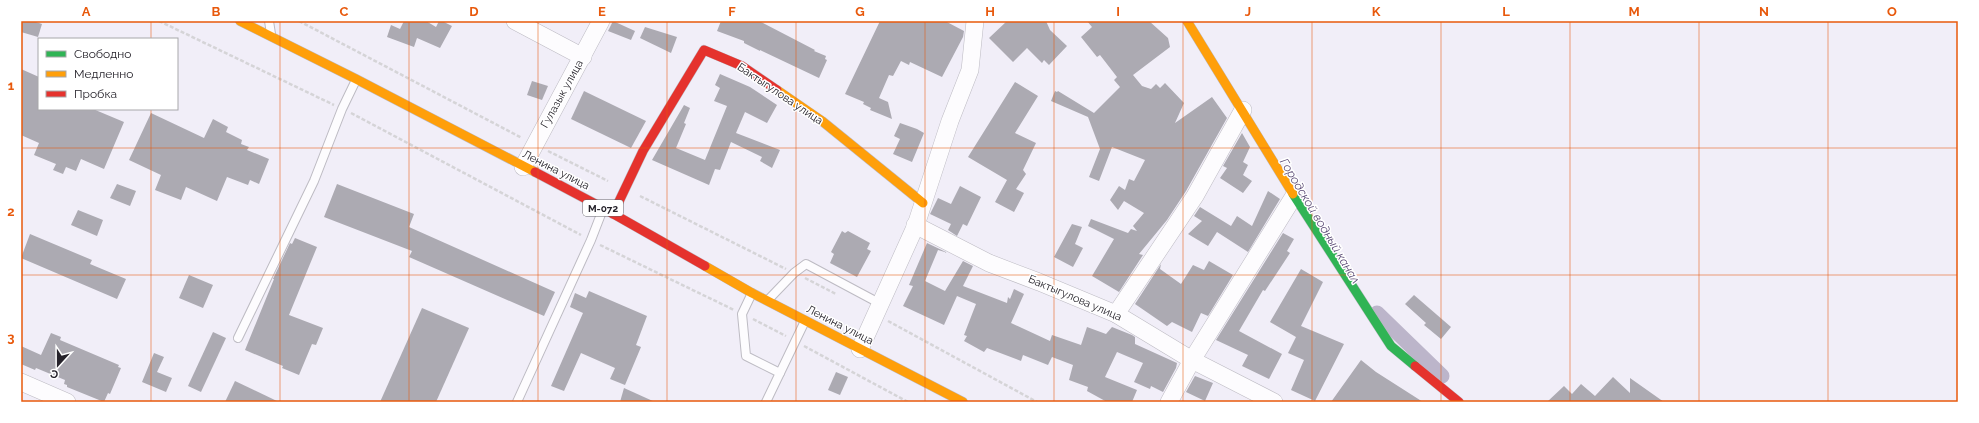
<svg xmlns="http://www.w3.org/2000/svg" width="1979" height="423" viewBox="0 0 1979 423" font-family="Raleway,sans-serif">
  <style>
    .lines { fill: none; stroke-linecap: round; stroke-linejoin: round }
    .canal { stroke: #bcb5ca; stroke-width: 15 }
    .building { fill: #acaab2 }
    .lane-casing { stroke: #bdbbc3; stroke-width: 10 }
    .street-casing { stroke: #bdbbc3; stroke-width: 18 }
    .fast-casing { stroke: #bdbbc3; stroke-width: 10 }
    .slow-casing { stroke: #bdbbc3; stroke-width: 10 }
    .jam-casing { stroke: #bdbbc3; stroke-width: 10 }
    .path { stroke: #d5d4d7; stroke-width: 2.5; stroke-dasharray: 4 2; stroke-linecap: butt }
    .lane { stroke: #fdfcfe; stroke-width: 8 }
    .street { stroke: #fdfcfe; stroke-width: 17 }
    .fast { stroke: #30b455; stroke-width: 9 }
    .slow { stroke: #ff9f0a; stroke-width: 9 }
    .jam { stroke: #e5322d; stroke-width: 9 }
    .grid { fill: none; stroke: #e8590c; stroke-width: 1; stroke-opacity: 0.55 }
    .labels { text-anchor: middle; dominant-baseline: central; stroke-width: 3; stroke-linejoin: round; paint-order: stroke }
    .shield { fill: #fff; stroke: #66646a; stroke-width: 1 }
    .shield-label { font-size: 10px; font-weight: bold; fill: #25222a }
    .street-label { font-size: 11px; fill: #25222a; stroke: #fff }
    .water-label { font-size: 12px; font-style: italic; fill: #5a4a75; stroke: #fff }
    .neatline { fill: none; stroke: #e8590c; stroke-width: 1.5 }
    .grid-label { font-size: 13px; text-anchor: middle; font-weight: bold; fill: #e8590c }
  </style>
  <rect width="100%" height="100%" fill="#f1eef8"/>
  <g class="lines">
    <path class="canal" d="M1377,313L1442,376"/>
  </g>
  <g class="building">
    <path d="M21,21H33L42,24L38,37L21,32Z"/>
    <path d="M404,21H426L436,27L439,21H442L452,26L440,48L417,38L414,47L387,37L391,25L400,29Z"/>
    <path d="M613,21L635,31L631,40L608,31Z"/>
    <path d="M721,21H759L815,50L814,51L826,56L825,59L827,60L819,78L760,50V51L744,43V41L717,31Z"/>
    <path d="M880,21H945L964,31L963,37L942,77L910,62L909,65L901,61L893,76L889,75L879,98L888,102L892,119L870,110L871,108L863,104L864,102L845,94Z"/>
    <path d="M1007,21H1046L1050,30L1067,46L1049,65L1044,60L1042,63L1027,48L1013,62L989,38Z"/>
    <path d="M1087,21H1149L1168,38L1170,47L1133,75L1142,86L1151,89L1156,84L1160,88L1165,83L1184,103L1175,123L1212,97L1227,118L1186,191L1167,220L1139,254L1143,255L1119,292L1092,276L1114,239L1088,226L1091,219L1128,233L1131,229L1137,231L1133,226L1144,213L1124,201L1118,210L1110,200L1119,186L1125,190L1129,179L1134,181L1145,160L1112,147L1099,181L1089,177L1100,149L1088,117L1051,101L1055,91L1057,92L1058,91L1094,113L1120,87L1114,80L1117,77L1100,55L1097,57L1081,37L1092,27Z"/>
    <path d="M645,27L677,37L671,53L640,38Z"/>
    <path d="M21,69L39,77V109H93L124,122L104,169L81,159L76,171L66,167L63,174L53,170L56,164L34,155L39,143L21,135Z"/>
    <path d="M720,74L750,87L777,105L767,123L745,112L736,133L780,150L772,168L760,161L762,157L731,142L720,170L715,169L709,185L652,160L684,105L690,108L684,123L686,124L676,148L705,160L727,106L714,101L720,88L715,85Z"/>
    <path d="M532,81L548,86L542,100L527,95Z"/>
    <path d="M1015,82L1038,96L1015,133L1036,143L1023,170L1026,174L1016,189L1024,193L1014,212L995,202L1007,180L968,157Z"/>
    <path d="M584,91L646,121L631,148L571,119Z"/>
    <path d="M151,113L204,138L213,119L228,127L226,132L242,140L241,144L249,147L247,150L269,159L259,184L250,180L248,185L227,177L217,201L186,187L181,200L155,190L161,175L129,160Z"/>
    <path d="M900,123L917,129L924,133L912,162L893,154L900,139L894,136Z"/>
    <path d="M1242,133L1250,147L1243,162L1248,165L1243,175L1252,181L1243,193L1220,178L1227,168L1223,166Z"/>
    <path d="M117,184L136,191L130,206L110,198Z"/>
    <path d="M337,184L414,214L409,227L555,292L544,316L409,257L412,251L324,217Z"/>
    <path d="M960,186L981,197L967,226L963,224L957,236L948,230L951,224L930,214L938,198L951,204Z"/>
    <path d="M1268,191L1280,199L1248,252L1217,232L1208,246L1188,234L1202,221L1194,216L1200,207L1231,226L1237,216L1252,226Z"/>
    <path d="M78,210L103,220L97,236L71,225Z"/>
    <path d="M1072,224L1082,227L1075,244L1083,248L1073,267L1054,257Z"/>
    <path d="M842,231L845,233L848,231L870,243L867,249L871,251L857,277L830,263L834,254L831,252Z"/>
    <path d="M1283,233L1294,239L1287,251L1290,253L1265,291L1263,290L1239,331L1282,354L1269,379L1242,366L1248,355L1216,340Z"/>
    <path d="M30,234L92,260L90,264L126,279L117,299L21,258Z"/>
    <path d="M295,238L317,247L289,315L323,328L316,345L312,344L299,375L282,368L283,366L245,350L274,279H273L290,243L292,244Z"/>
    <path d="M927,243L948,253L938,250L925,281L945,291L963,261L973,266L963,286L1007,303L1008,297L1010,299L1014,289L1024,294L1011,323L1050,341L1052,335L1081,345L1087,327L1106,334L1112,327L1132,335L1135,337V344L1177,363L1176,368L1163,392L1151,386L1150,389L1134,382L1143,363L1117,352L1105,377L1137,390L1132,402H1107L1087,391L1088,387L1069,380L1073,365L1052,357L1048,365L1023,355L1021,361L987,348L984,352L964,341L967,336L964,335L976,304L957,296L944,325L903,306L913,286L909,285Z"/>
    <path d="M1209,261L1233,275L1208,316L1201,313L1192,332L1172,322L1167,326L1135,304L1161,264L1160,269L1181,284L1193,265L1204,270Z"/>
    <path d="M1301,269L1323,282L1301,326L1344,344L1315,401L1291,390L1304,360L1288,353L1296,337L1270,322Z"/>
    <path d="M189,275L213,285L203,308L179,298Z"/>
    <path d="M589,291L647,316L636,345L641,347L625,385L610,379L615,368L581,353L564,391L551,386L583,313L570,307L575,293L586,298Z"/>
    <path d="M1414,295L1451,327L1441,339L1424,325L1426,323L1405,304Z"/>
    <path d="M422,308L469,328L436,402H380Z"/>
    <path d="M213,332L226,338L201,392L188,386Z"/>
    <path d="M51,333L61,337L60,340L119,365L118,367L121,368L110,394L108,393L104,402L67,387V385L64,384L65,380L36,368L35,370L21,364V346L41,355Z"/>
    <path d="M154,353L164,357L157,372L172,378L166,392L142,382Z"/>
    <path d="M1361,360L1376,372L1423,402H1331Z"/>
    <path d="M836,372L848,377L840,395L828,390Z"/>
    <path d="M1195,376L1213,383L1205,401L1186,392L1182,399Z"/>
    <path d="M1613,377L1630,393V378L1664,402H1547L1564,386L1572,394L1581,384L1595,396Z"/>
    <path d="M235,381L279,402H225Z"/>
    <path d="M624,388L655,402H620Z"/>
  </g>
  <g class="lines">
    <defs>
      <g id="lane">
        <path d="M269,21L271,34"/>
        <path d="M752,293L742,314L746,356L780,373"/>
        <path d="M768,300L794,273L806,264L879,303"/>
        <path d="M238,338L314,181L342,109L356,80"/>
        <path d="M517,402L591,240L603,209"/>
        <path d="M766,402L805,321"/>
      </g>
      <g id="street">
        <path d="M515,21L583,57"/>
        <path d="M523,167L601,21"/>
        <path d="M915,225L989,263L1039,282L1116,314L1192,360L1274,402"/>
        <path d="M1116,314L1195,196L1243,110"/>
        <path d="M860,349L916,225L950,121L970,70L975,21"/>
        <path d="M21,382L67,402"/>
        <path d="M1169,402L1192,360L1294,196"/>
      </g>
      <path id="fast" d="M1293,194L1391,346L1415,366"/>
      <g id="slow">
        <path d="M240,21L356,79L535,172"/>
        <path d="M1187,21L1293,194"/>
        <path d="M777,90L822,121L923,203"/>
        <path d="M705,266L752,293L963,402"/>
      </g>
      <g id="jam">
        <path d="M535,172L603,208L705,266"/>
        <path d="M613,214L643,151L704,50L742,66L777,90"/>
        <path d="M1415,366L1459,402"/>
      </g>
    </defs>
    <use href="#lane" class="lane-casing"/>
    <use href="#street" class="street-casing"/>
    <use href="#fast" class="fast-casing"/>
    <use href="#slow" class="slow-casing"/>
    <use href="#jam" class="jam-casing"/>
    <g class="path">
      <path d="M159,21L334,105"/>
      <path d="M299,21L522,138"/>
      <path d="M351,113L581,235"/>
      <path d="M548,151L608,181"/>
      <path d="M640,196L786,269"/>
      <path d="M600,245L734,310"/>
      <path d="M805,278L836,294"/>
      <path d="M753,319L786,336"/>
      <path d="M888,321L1037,402"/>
      <path d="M804,346L908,402"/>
    </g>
    <use href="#lane" class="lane"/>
    <use href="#street" class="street"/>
    <use href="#fast" class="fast"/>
    <use href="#slow" class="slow"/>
    <use href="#jam" class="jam"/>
  </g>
  <path class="grid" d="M151,21V39M280,21V402M409,21V402M538,21V402M667,21V402M796,21V402M925,21V402M1054,21V402M1183,21V402M1312,21V402M1441,21V402M1570,21V402M1699,21V402M1828,21V402M151,109V402M21,148H1958M21,275H1958"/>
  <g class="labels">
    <rect class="shield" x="583" y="200" width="40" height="16" rx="3"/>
    <g class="shield-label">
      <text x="603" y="208">М-072</text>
    </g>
    <g class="street-label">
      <text transform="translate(562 94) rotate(-61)">Гулазык улица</text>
      <text transform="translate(780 94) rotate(34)">Бактыгулова улица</text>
      <text transform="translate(556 170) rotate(27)">Ленина улица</text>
      <text transform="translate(1075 298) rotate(23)">Бактыгулова улица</text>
      <text transform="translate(840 325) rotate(27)">Ленина улица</text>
    </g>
    <g class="water-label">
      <text transform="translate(1320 221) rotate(59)">Городской водный канал</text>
    </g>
  </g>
  <rect width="1979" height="423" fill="none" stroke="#ffffff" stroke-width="44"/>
  <rect x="38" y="38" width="140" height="72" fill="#ffffff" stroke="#a8a7aa"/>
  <rect x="46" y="51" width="20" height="6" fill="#30b455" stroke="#a8a7aa"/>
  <text x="74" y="58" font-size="12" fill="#25222a">Свободно</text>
  <rect x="46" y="71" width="20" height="6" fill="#ff9f0a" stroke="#a8a7aa"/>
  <text x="74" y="78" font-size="12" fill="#25222a">Медленно</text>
  <rect x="46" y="91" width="20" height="6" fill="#e5322d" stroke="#a8a7aa"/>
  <text x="74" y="98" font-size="12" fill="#25222a">Пробка</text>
  <g transform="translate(58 365) rotate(201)" stroke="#ffffff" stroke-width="3" paint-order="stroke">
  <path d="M0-3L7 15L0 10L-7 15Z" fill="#25222a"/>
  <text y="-6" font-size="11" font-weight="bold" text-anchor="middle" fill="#25222a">С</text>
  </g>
  <rect x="22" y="22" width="1935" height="379" class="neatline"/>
  <g class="grid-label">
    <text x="86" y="16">A</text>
    <text x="216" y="16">B</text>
    <text x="344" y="16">C</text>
    <text x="474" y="16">D</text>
    <text x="602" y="16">E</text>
    <text x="732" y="16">F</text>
    <text x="860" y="16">G</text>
    <text x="990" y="16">H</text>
    <text x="1118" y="16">I</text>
    <text x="1248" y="16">J</text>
    <text x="1376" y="16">K</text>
    <text x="1506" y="16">L</text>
    <text x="1634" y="16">M</text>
    <text x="1764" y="16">N</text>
    <text x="1892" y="16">O</text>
    <text x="11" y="90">1</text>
    <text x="11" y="216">2</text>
    <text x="11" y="342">3</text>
  </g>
</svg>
